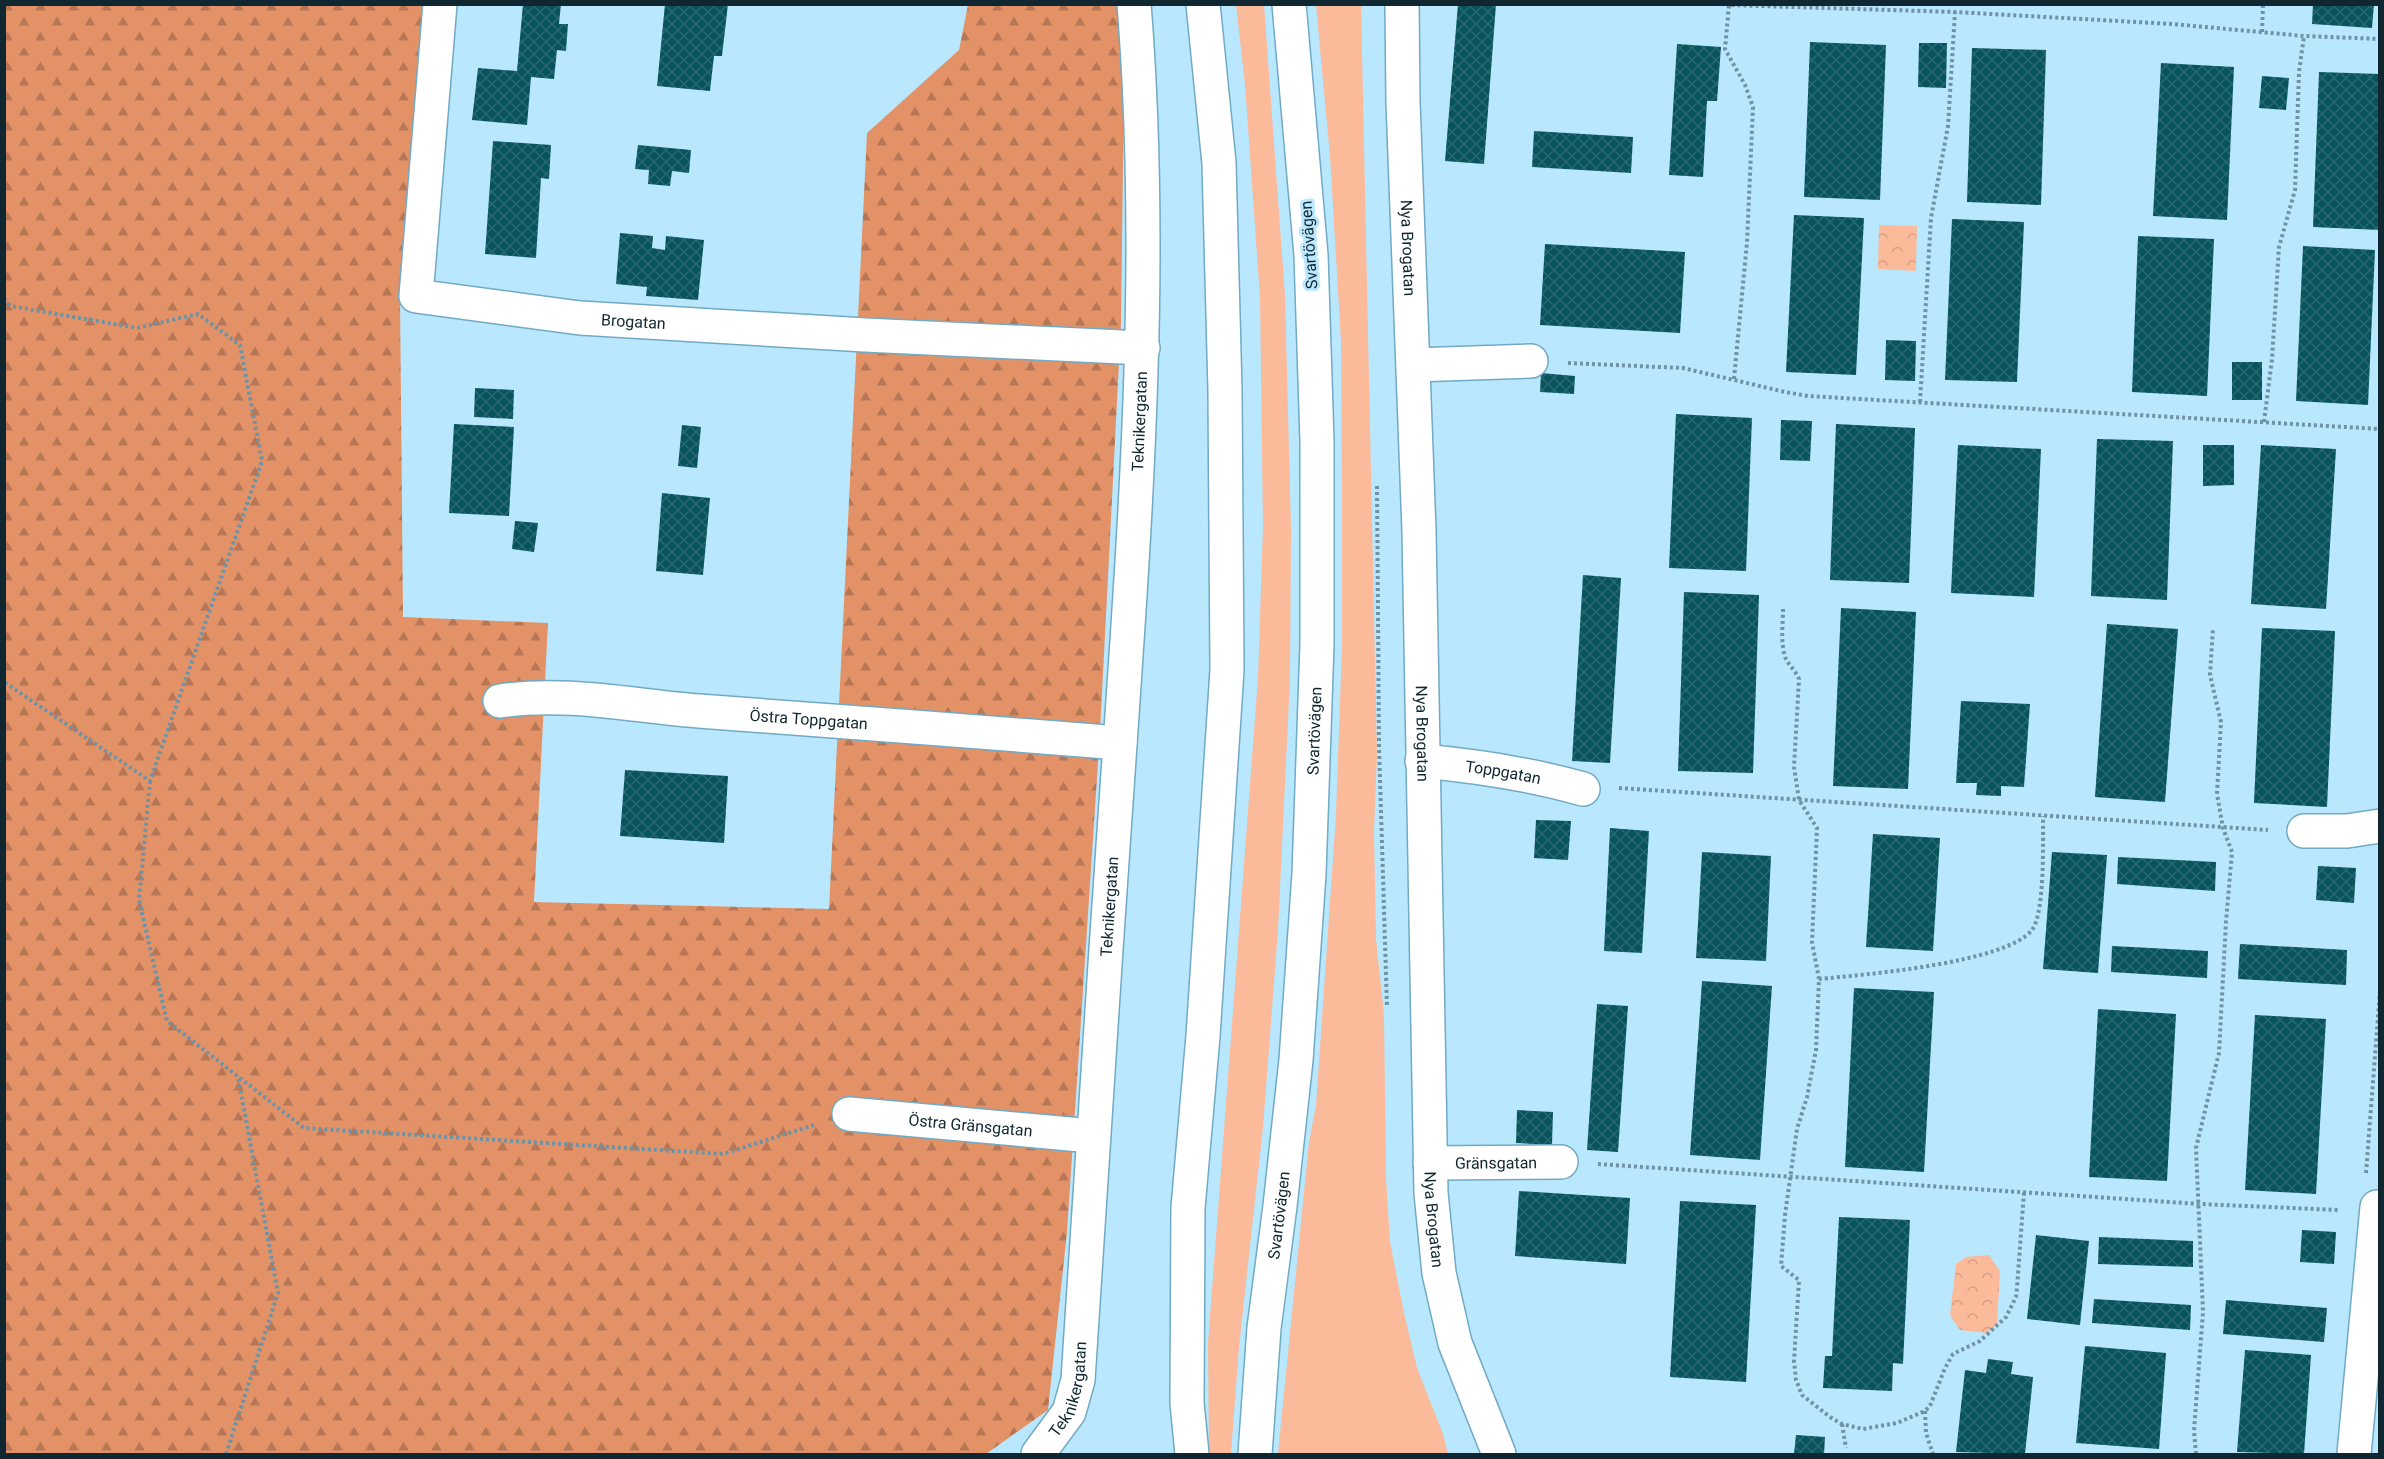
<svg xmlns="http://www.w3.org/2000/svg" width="2384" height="1459" viewBox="0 0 2384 1459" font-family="Roboto,sans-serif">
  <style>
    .green { fill: #fbba99 }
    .forest { fill: url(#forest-firs) }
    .park { fill: url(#park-crowns) }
    .building { fill: url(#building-cross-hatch) }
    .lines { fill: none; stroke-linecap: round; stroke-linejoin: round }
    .minor-casing { stroke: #71aac4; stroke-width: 36 }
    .major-casing { stroke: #71aac4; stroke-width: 36 }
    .path { stroke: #6f93a4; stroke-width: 4; stroke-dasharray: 3 3; stroke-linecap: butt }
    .minor { stroke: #fff; stroke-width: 33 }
    .major { stroke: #fff; stroke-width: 33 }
    .labels { text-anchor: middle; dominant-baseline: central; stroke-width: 6; stroke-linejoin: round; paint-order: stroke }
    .street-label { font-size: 16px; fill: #102731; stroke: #b9e7fd }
  </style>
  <defs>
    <pattern id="forest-firs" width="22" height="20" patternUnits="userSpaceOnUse" patternTransform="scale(1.5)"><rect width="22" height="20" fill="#e39268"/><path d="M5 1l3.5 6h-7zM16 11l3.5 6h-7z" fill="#b77756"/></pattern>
    <pattern id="park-crowns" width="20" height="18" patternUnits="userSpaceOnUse" patternTransform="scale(1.5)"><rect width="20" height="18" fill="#fbba99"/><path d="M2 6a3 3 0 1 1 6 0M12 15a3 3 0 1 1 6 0" fill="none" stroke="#d6a084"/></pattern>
    <pattern id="building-cross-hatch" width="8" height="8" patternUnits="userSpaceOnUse" patternTransform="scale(1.5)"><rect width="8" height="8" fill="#07545d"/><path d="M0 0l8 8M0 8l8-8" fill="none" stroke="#2a6971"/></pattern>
  </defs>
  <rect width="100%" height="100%" fill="#b9e7fd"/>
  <g class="green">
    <path d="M1264,5L1285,296L1291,529L1290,679L1278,930L1263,1127L1239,1347L1231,1454H1209L1208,1343L1258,678L1263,527L1260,298L1245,84L1236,5Z"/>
    <path d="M1316,5H1361L1377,755L1374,831L1376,939L1384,1015L1386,1178L1390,1242L1404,1313L1417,1368L1443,1434L1448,1454H1278L1309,1142L1316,1106L1336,814L1342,645V499L1341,341L1330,156Z"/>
  </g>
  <path class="forest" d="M5,5H423L400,298L403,617L548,623L534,902L829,909L867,133L959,50L968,5H1125L1121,324L1100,732L1067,1232L1048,1410L986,1454H5Z"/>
  <g class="park">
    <path d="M1879,225L1917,226L1916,271L1878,269Z"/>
    <path d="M1989,1255L2000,1271L1997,1324L1987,1333L1960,1330L1950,1315L1956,1264L1966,1257Z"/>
  </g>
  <g class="building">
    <path d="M523,4H561L559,24H568L566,51L557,50L554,79L531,77L527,125L472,120L478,68L517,71Z"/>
    <path d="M665,4H728L722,56H714L710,91L657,86Z"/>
    <path d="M1458,4H1496L1484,164L1445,161Z"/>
    <path d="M2313,4H2374L2372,28L2312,24Z"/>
    <path d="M1810,42L1886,45L1880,200L1804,197Z"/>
    <path d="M1919,43H1947L1946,88L1918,87Z"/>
    <path d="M1677,44L1721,47L1717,101H1707L1703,177L1669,175Z"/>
    <path d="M1972,48L2046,50L2041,205L1967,202Z"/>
    <path d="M2161,63L2234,67L2227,220L2153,216Z"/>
    <path d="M2319,72L2380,74V230L2313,227Z"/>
    <path d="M2262,76L2289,78L2286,110L2259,108Z"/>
    <path d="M1534,131L1633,137L1631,173L1532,167Z"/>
    <path d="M493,141L551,145L549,179L541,178L536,258L485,254Z"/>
    <path d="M638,145L691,150L689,173L672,171L670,186L648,184L649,170L635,169Z"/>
    <path d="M1794,215L1864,218L1856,375L1786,372Z"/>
    <path d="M1952,219L2024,222L2017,382L1945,380Z"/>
    <path d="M620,233L653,236L652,248L665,250L666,236L704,240L698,300L646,296L647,287L616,284Z"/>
    <path d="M2138,236L2214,239L2207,396L2132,392Z"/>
    <path d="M1545,244L1685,252L1680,333L1540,325Z"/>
    <path d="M2303,246L2375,250L2368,405L2296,401Z"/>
    <path d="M1886,340L1916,341L1915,381L1885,380Z"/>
    <rect x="2232" y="362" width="30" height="38"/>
    <path d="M1541,373L1575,376L1574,394L1540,392Z"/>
    <path d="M475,388L514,390L513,419L474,417Z"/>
    <path d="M1676,414L1752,418L1746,571L1669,568Z"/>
    <path d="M1781,420L1812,421L1810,461L1780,460Z"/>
    <path d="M454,424L514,427L509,516L449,513Z"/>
    <path d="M1836,424L1915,428L1909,583L1830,580Z"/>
    <path d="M682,425L701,427L697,468L678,466Z"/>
    <path d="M2097,439L2173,441L2167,600L2091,596Z"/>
    <path d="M1958,445L2041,449L2034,597L1951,593Z"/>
    <path d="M2203,445H2234V485L2203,486Z"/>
    <path d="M2261,445L2336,449L2326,609L2251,604Z"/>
    <path d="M662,493L710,498L703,575L656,571Z"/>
    <path d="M515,521L538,523L534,552L512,549Z"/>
    <path d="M1583,575L1621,578L1610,763L1572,761Z"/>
    <path d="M1684,592L1759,595L1753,773L1678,771Z"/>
    <path d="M1841,608L1916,612L1908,789L1833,786Z"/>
    <path d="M2107,624L2178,629L2165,802L2095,797Z"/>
    <path d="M2262,628L2335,631L2327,807L2254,803Z"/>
    <path d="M1961,701L2030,704L2024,787L2001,786V796L1976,795L1977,783H1956Z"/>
    <path d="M625,770L728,776L724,843L620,836Z"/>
    <path d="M1536,820L1571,821L1568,860L1534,858Z"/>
    <path d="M1610,828L1649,831L1642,953L1604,951Z"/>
    <path d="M1873,834L1940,838L1933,951L1866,947Z"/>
    <path d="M1702,852L1771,856L1766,961L1696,958Z"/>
    <path d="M2052,852L2107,855L2098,973L2043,969Z"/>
    <path d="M2118,857L2216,862L2215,891L2117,884Z"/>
    <path d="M2318,866L2356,868L2354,903L2316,900Z"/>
    <path d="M2240,944L2347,950L2346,985L2238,979Z"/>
    <path d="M2112,946L2208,951L2207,978L2111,972Z"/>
    <path d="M1702,981L1772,986L1760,1160L1690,1155Z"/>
    <path d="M1854,988L1934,992L1924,1172L1845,1167Z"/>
    <path d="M1597,1004L1628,1006L1618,1152L1587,1150Z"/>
    <path d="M2098,1009L2176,1014L2167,1181L2089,1177Z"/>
    <path d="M2255,1015L2326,1019L2316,1194L2245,1190Z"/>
    <path d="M1517,1110L1553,1112L1552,1145L1516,1143Z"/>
    <path d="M1519,1191L1630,1198L1626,1264L1515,1256Z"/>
    <path d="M1680,1201L1756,1205L1746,1382L1670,1377Z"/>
    <path d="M1839,1217L1910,1220L1903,1364L1893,1363L1892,1391L1823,1388L1825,1356H1832Z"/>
    <path d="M2302,1230L2336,1232L2334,1264L2300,1262Z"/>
    <path d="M2036,1235L2089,1241L2080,1325L2027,1319Z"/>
    <path d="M2099,1237L2193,1241V1267L2098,1264Z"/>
    <path d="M2094,1299L2191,1305L2190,1330L2092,1323Z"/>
    <path d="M2226,1300L2327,1308L2324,1342L2223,1334Z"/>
    <path d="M2085,1346L2166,1353L2159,1449L2076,1443Z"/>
    <path d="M2245,1350L2311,1355L2304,1454L2237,1452Z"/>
    <path d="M1988,1359L2013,1362L2011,1374L2033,1377L2025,1454L1956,1452L1965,1370L1986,1373Z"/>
    <path d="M1796,1435L1825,1437L1824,1454H1794Z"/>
  </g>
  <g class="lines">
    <defs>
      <g id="minor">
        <path id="s1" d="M440,4L416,296L580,318L865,335L1143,348"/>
        <path id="s2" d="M1402,4L1403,102L1419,531L1431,1193L1439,1273L1455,1343L1499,1454"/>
        <path d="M1413,365L1531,361"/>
        <path id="s3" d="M500,701C566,691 633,706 699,711C839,721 980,732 1120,743"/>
        <path id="s4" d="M1422,761C1477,766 1530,774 1583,789"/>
        <path d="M2304,831H2347L2380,826"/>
        <path id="s5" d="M849,1114L1092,1136"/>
        <path id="s6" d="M1430,1163L1561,1162"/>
        <path id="s7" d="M1038,1454L1069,1412L1078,1380C1090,1168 1106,956 1120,744C1137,498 1154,251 1134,4"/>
        <path d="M2354,1454L2377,1207L2380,1208"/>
      </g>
      <g id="major">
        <path d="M1192,1454L1187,1403L1188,1208L1203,1036L1227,670L1225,391L1219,163L1203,4"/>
        <path id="s8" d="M1255,1454L1264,1328L1280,1206L1296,1060L1309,874L1317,644V441L1311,255L1289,4"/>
      </g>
    </defs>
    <use href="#minor" class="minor-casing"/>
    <use href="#major" class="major-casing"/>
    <g class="path">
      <path d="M2262,32L2263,4"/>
      <path d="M4,299L11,306L137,328L198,314L240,345L262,461L150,781L4,682"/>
      <path d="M1568,363L1683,368L1785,392L1808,396L2380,429"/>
      <path d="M1734,379L1747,242L1753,107L1745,85L1725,49L1729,5L1955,12L2172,24L2304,36L2380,39"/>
      <path d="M1920,402L1931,218L1948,126L1955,12"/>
      <path d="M2264,422L2272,359L2279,247L2295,190L2299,72L2304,36"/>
      <path d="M1377,486L1379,746L1387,1007"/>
      <path d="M1783,609C1783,624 1780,645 1786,659C1790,667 1796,671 1799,679L1794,767L1799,800L1817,828L1812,942L1819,979L1816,1050L1807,1097L1797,1129L1785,1215L1781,1266L1799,1280L1794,1361L1796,1380L1802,1395L1830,1417L1842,1424L1863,1429L1897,1423L1925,1411L1930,1406L1945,1368L1953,1354L1980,1341L2006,1317L2016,1297L2017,1288L2024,1192"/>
      <path d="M150,781L139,900L167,1021L304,1128L723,1154L814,1125"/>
      <path d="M1619,788L2268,830"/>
      <path d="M1819,979C1862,975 2006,963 2032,930C2045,913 2043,839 2043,816"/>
      <path d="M1598,1164L2200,1204L2339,1210"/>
      <path d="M2366,1173L2380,991"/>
      <path d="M1925,1411L1926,1433L1933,1454"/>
      <path d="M1842,1424L1846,1448"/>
      <path d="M226,1454L278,1293L238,1077"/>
      <path d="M2196,1454L2194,1431L2203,1312L2196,1148L2219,1053L2226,922L2232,852L2223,828L2217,794L2221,722L2210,675L2213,628"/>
    </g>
    <use href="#minor" class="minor"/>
    <use href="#major" class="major"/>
  </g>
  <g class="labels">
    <g class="street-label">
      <text transform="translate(1309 245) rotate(-94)">Svartövägen</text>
      <text stroke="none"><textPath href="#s2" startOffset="244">Nya Brogatan</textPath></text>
      <text stroke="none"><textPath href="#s1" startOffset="512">Brogatan</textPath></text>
      <text stroke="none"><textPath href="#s7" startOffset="1046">Teknikergatan</textPath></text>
      <text stroke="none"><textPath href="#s3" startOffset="310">Östra Toppgatan</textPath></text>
      <text stroke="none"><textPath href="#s8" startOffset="726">Svartövägen</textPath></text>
      <text stroke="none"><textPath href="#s2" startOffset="730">Nya Brogatan</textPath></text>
      <text stroke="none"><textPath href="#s4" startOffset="82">Toppgatan</textPath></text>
      <text stroke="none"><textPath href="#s7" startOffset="560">Teknikergatan</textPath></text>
      <text stroke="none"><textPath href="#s5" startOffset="122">Östra Gränsgatan</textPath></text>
      <text stroke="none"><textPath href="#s6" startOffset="66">Gränsgatan</textPath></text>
      <text stroke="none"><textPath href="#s8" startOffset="240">Svartövägen</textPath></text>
      <text stroke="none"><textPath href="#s2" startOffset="1216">Nya Brogatan</textPath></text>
      <text stroke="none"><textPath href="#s7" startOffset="74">Teknikergatan</textPath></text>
    </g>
  </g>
  <rect width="2384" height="1459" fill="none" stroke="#102731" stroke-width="12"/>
</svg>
